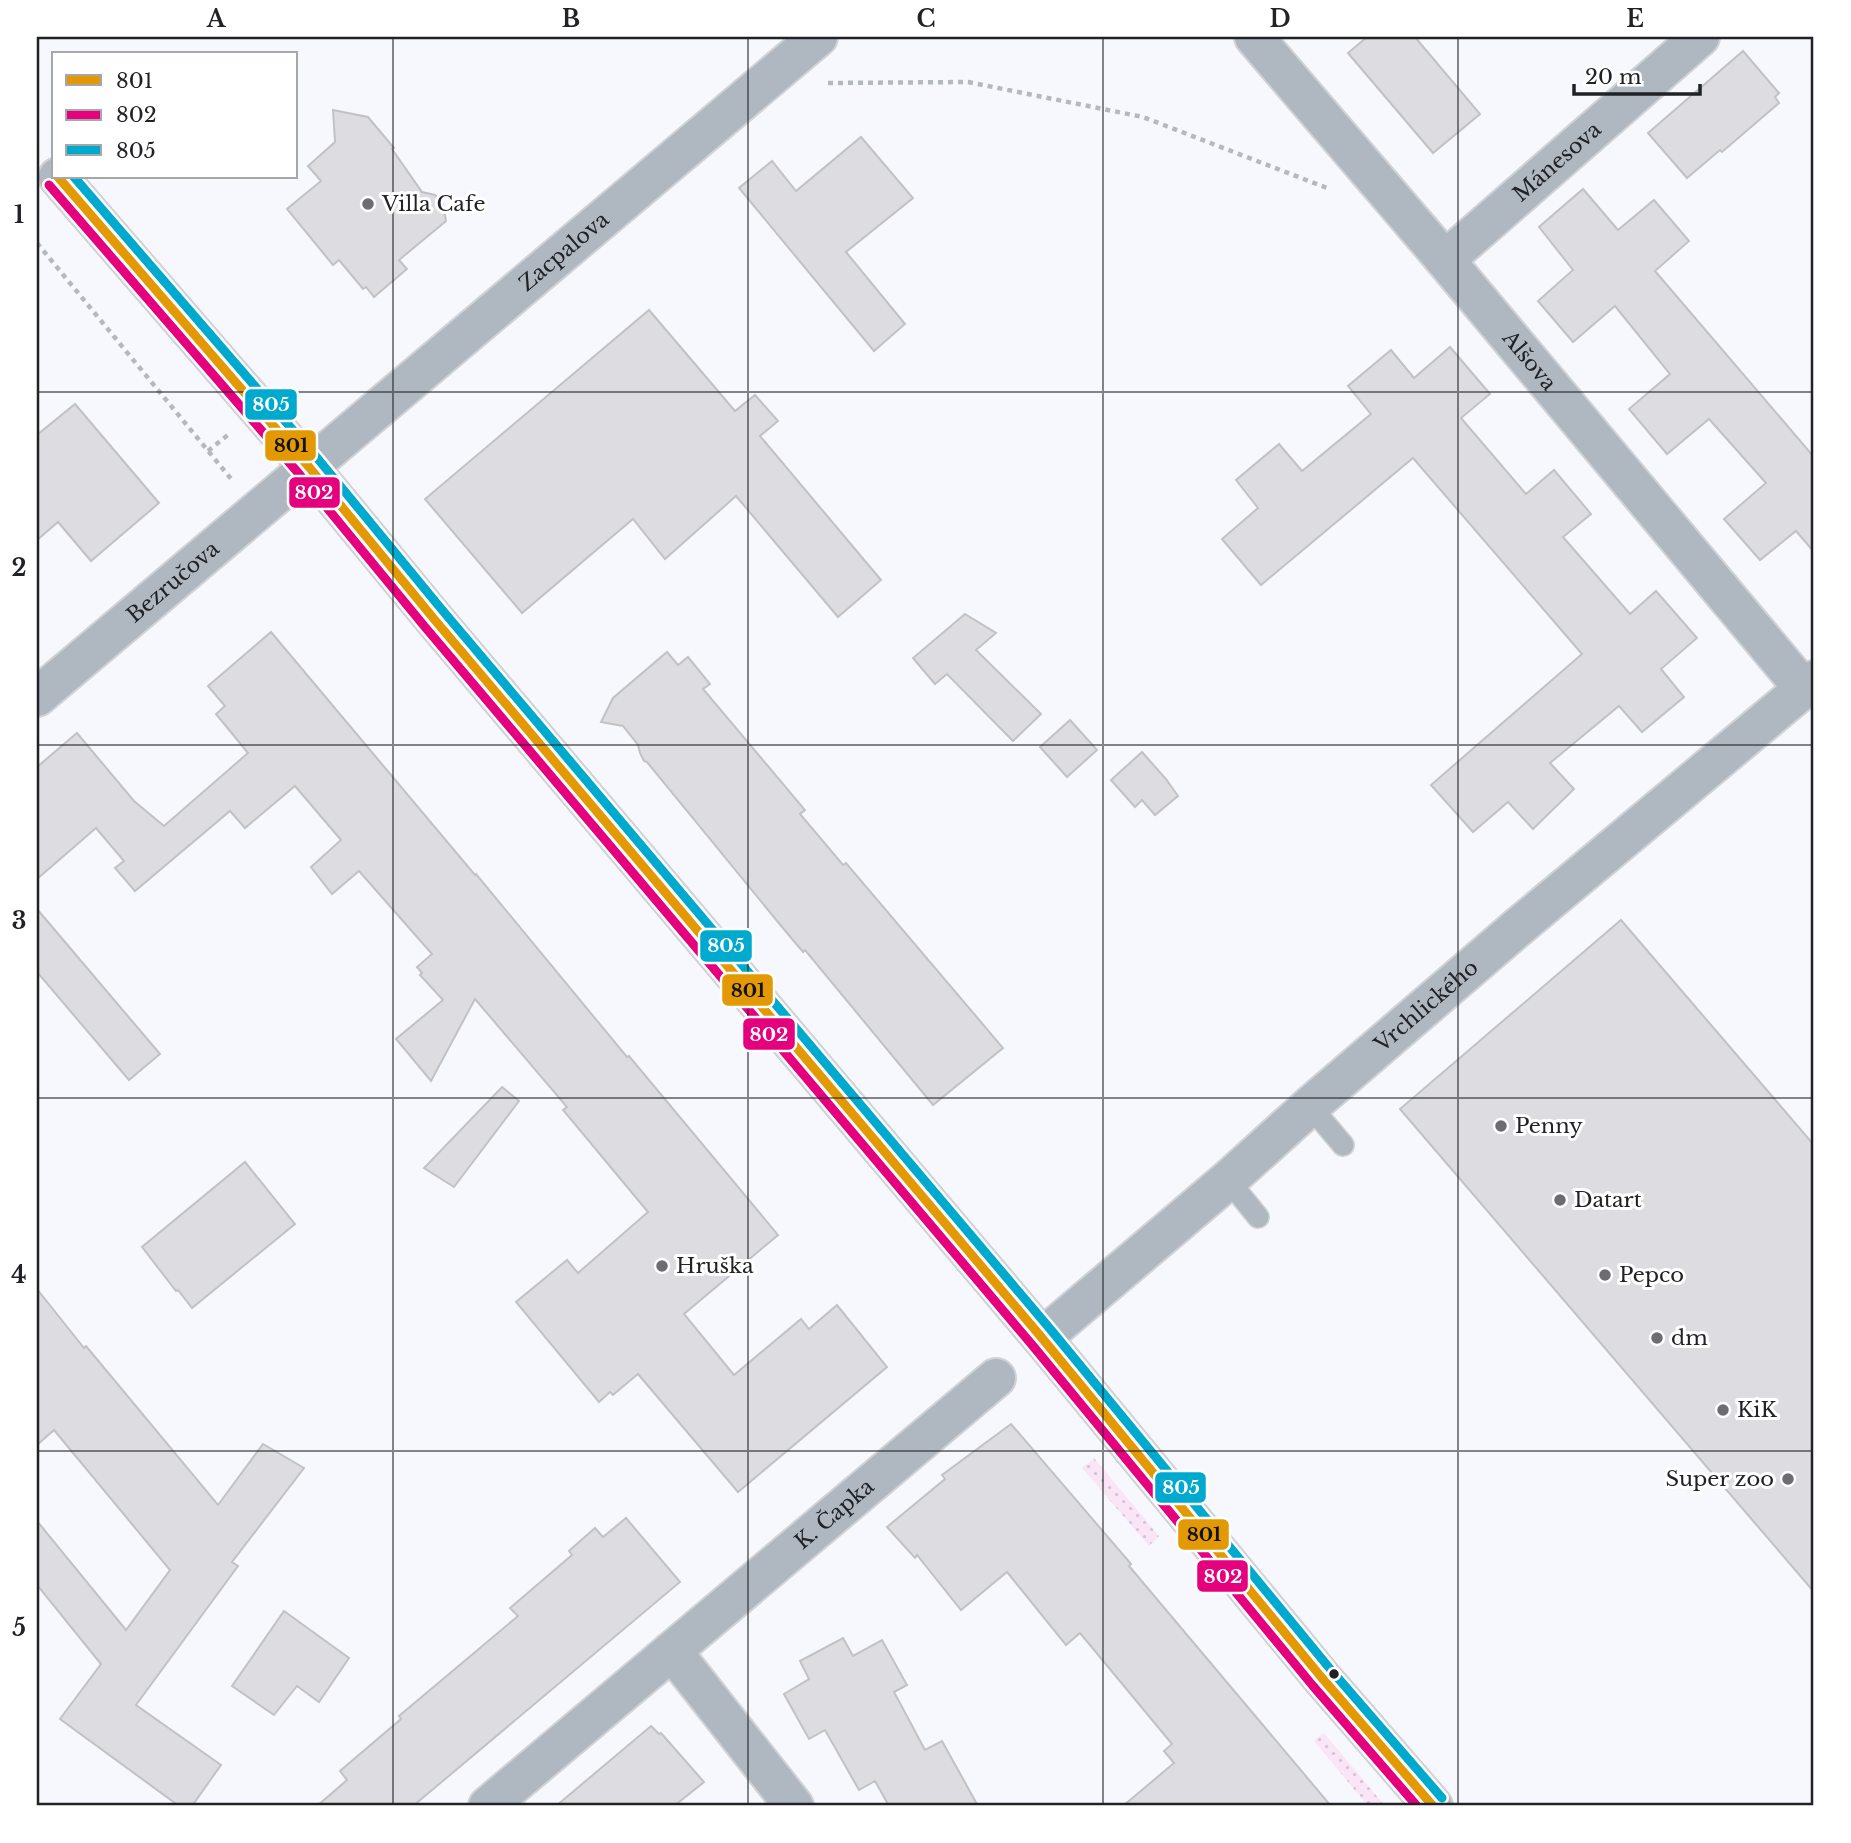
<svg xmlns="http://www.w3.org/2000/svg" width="1851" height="1843" viewBox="0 0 1851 1843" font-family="'Libre Baskerville',serif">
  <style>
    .grass { fill: url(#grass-dots) }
    .building { fill: #dddce1; stroke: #c2c1c5; stroke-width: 2 }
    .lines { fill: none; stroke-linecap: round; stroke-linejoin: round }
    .lane-casing { stroke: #d1d2d5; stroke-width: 24 }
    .street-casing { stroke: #d1d2d5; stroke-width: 42 }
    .primary-casing { stroke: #d1d2d5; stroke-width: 42 }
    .path { stroke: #b4b8bf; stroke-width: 4.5; stroke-dasharray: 5 5; stroke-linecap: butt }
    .lane { stroke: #afb7c1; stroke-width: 21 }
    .street { stroke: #afb7c1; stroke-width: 38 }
    .primary { stroke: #b0b8c3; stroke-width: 38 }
    .bus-1-casing { stroke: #fff; stroke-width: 14 }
    .bus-2-casing { stroke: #fff; stroke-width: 14 }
    .bus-3-casing { stroke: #fff; stroke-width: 14 }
    .bus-1 { stroke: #e29904; stroke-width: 9 }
    .bus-2 { stroke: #e5007d; stroke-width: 9 }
    .bus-3 { stroke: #00a9ce; stroke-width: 9 }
    .grid { fill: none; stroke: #212226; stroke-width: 2; stroke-opacity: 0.55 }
    .poi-dot { fill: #6c6d71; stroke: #fff; stroke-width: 2.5 }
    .bus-dot { fill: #212226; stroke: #fff; stroke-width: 2.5 }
    .labels { text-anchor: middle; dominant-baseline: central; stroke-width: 6; stroke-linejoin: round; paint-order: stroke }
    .street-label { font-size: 21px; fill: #212226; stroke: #fff }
    .poi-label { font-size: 21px; fill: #212226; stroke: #fff; text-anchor: start }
    .line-badge { stroke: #fff; stroke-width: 2.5 }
    .badge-label { font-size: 19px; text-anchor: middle; font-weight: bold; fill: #fff }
    .pale-badge-label { font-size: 19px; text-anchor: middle; font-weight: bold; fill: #111 }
    .neatline { fill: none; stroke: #212226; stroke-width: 2.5 }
    .grid-label { font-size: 23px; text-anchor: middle; font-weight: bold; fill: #212226 }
  </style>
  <defs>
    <pattern id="grass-dots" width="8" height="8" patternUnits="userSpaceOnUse" patternTransform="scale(1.75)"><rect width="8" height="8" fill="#f9e5f6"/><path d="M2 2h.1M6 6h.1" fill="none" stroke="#d5c4d3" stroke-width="1.8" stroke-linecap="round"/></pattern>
  </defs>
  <rect width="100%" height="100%" fill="#f7f8fd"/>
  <g class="grass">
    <path d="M1094,1458L1159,1536L1149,1546L1082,1468Z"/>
    <path d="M1324,1733L1385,1806H1368L1314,1741Z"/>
  </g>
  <g class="building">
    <path d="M1367,37H1415L1480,114L1433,153L1348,53Z"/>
    <path d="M1743,51L1779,93L1775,97L1779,103L1722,152L1720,150L1687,178L1648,133Z"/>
    <path d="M333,110L368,117L394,148L392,149L422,192L435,195L443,203L446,221L399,260L407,269L374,297L366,287L363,289L339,260L333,265L287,209L321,181L308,166L335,142Z"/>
    <path d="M861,137L913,198L846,252L905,324L874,351L739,188L772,161L796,191Z"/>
    <path d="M1583,189L1618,230L1654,200L1689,241L1655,271L1814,457V552L1796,531L1760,560L1724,519L1766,483L1709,419L1667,454L1629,409L1670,374L1615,306L1573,342L1538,301L1573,270L1539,227Z"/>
    <path d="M649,310L735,411L755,395L778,421L760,436L881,580L838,617L736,496L665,559L633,519L522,613L425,499Z"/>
    <path d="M1450,347L1490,394L1461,418L1526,494L1554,470L1591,514L1563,537L1630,614L1656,591L1697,638L1661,669L1684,697L1642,732L1619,706L1550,763L1574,789L1533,829L1508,802L1473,832L1431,785L1582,654L1413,458L1261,585L1222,539L1258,508L1236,480L1279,444L1302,471L1371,414L1348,386L1391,350L1414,378Z"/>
    <path d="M75,404L159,503L91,561L58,522L37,540V435Z"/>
    <path d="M965,614L996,633L976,650L1041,714L1013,741L947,674L935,684L913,658Z"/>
    <path d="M271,632L475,875L476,874L627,1057L629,1056L778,1235L684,1314L734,1375L801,1319L809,1329L837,1305L887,1367L738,1492L638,1374L613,1395L610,1392L599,1402L516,1302L567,1260L578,1273L648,1212L563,1110L567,1107L475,999L431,1081L396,1039L443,1000L420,975L422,973L417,967L432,954L359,871L332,894L311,867L341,840L295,786L245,828L230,811L135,891L115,868L124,861L96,828L37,879V767L77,733L134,801L164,826L248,753L216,714L225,706L208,686Z"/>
    <path d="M667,652L678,665L688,657L710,684L703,689L805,810L800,814L843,865L846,863L1003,1048L933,1105L805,950L803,952L782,927L647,762L644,761L640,753L638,745L623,726L601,722L613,698Z"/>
    <path d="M1070,720L1097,750L1067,777L1040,747Z"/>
    <path d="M1142,752L1166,779L1178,796L1155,815L1142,800L1135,807L1111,780Z"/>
    <path d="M37,909L160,1054L129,1080L37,972Z"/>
    <path d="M1621,920L1814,1145V1592L1400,1109Z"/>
    <path d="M502,1087L519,1101L454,1187L424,1168Z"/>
    <path d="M245,1162L295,1224L192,1308L178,1290L176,1291L142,1247Z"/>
    <path d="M37,1289L84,1348L86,1346L218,1505L263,1444L304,1468L232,1562L238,1566L136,1705L221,1765L192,1806H179L60,1719L101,1664L37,1585V1521L126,1630L170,1570L54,1430L37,1445Z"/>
    <path d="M1011,1424L1131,1564L1129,1566L1331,1806H1123L1174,1763L1164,1751L1172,1744L1080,1633L1066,1645L1007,1572L961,1610L917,1555L915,1558L887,1527L945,1479L942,1475Z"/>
    <path d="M626,1518L680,1582L413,1806H317L347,1780L340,1771L401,1719L399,1716L518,1616L510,1608L572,1555L569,1551L595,1528L603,1537Z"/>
    <path d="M284,1611L349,1658L319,1702L297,1686L274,1715L232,1686Z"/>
    <path d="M843,1638L853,1656L882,1640L907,1685L894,1692L925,1750L942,1741L978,1806H889L875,1781L859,1790L825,1730L809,1739L784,1694L809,1679L800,1661Z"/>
    <path d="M651,1726L659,1734L661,1733L704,1782L674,1806H556Z"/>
  </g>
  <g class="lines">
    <defs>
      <g id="lane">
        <path d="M1310,1106L1343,1145"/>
        <path d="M1228,1180L1258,1217"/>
      </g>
      <g id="street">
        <path id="s1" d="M1254,37L1445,260L1804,689"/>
        <path id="s2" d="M1445,260L1700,37"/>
        <path id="s3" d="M37,697L818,37"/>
        <path id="s4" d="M1042,1338L1228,1180L1310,1106L1523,923L1814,680"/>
        <path d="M672,1651L794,1806"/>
        <path id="s5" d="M488,1806L996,1378"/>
      </g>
      <path id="primary" d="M58,177L309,467L434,619L1042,1338L1322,1678L1433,1806"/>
    </defs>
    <use href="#lane" class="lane-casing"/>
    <use href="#street" class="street-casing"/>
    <use href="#primary" class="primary-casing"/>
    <g class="path">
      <path d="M828,83L968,82L1143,117L1327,188"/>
      <path d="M37,243L232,480"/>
      <path d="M208,451L229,434"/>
    </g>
    <use href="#lane" class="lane"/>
    <use href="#street" class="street"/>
    <use href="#primary" class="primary"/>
    <defs>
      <path id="bus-1" d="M58,177L309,467L434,619L1042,1338L1322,1678L1433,1806"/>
      <path id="bus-2" d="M49,185L300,475L425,627L1033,1346L1313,1686L1417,1806"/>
      <path id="bus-3" d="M74,177L318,459L443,611L1051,1330L1331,1670L1442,1798"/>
    </defs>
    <use href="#bus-1" class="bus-1-casing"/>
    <use href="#bus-2" class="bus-2-casing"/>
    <use href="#bus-3" class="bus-3-casing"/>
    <use href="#bus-1" class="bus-1"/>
    <use href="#bus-2" class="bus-2"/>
    <use href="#bus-3" class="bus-3"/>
  </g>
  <path class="grid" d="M393,37V1806M748,37V1806M1103,37V1806M1458,37V1806M37,392H1814M37,745H1814M37,1098H1814M37,1451H1814"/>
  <g class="poi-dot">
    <circle cx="368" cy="204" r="7"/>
    <circle cx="1501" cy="1126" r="7"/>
    <circle cx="1560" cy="1200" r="7"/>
    <circle cx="662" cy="1266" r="7"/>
    <circle cx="1605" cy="1275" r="7"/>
    <circle cx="1657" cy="1338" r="7"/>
    <circle cx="1723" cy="1410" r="7"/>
    <circle cx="1788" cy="1479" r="7"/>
  </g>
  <circle class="bus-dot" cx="1334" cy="1674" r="6"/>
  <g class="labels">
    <g class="street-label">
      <text stroke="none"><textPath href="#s2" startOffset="149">Mánesova</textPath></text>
      <text stroke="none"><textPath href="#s3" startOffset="690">Zacpalova</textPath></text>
      <text stroke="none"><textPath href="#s1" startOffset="425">Alšova</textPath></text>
      <text stroke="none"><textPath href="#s3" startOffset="178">Bezručova</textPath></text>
      <text stroke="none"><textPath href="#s4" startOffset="508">Vrchlického</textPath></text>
      <text stroke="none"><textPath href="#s5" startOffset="453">K. Čapka</textPath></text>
    </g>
    <g class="poi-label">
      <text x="382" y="204">Villa Cafe</text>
      <text x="1515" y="1126">Penny</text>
      <text x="1574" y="1200">Datart</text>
      <text x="676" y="1266">Hruška</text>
      <text x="1619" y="1275">Pepco</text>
      <text x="1671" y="1338">dm</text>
      <text x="1737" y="1410">KiK</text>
      <text x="1774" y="1479" text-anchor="end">Super zoo</text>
    </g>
  </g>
  <g class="line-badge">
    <rect x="244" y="388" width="54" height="33" rx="7" fill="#00a9ce"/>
    <rect x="264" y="429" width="53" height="33" rx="7" fill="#e29904"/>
    <rect x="288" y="476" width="53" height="33" rx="7" fill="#e5007d"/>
    <rect x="699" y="929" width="54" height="34" rx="7" fill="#00a9ce"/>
    <rect x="721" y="973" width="53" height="34" rx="7" fill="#e29904"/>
    <rect x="742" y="1017" width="54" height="34" rx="7" fill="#e5007d"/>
    <rect x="1154" y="1471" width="53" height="33" rx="7" fill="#00a9ce"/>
    <rect x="1177" y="1518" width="53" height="33" rx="7" fill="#e29904"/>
    <rect x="1196" y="1559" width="53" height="34" rx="7" fill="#e5007d"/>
  </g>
  <g class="badge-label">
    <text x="271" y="411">805</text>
    <text x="314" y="499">802</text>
    <text x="726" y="952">805</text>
    <text x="769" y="1041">802</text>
    <text x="1181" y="1494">805</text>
    <text x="1223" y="1583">802</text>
  </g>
  <g class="pale-badge-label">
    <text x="291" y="452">801</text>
    <text x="748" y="997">801</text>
    <text x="1204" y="1541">801</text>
  </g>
  <rect width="1851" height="1843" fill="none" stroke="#ffffff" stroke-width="77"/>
  <rect x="52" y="52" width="245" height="126" fill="#ffffff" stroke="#a6a7a8" stroke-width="2"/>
  <rect x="66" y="75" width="35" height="10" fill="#e29904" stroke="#a6a7a8" stroke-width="2"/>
  <text x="116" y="88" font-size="21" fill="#212226">801</text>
  <rect x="66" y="110" width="35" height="10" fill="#e5007d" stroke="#a6a7a8" stroke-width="2"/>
  <text x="116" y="122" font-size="21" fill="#212226">802</text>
  <rect x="66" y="145" width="35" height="10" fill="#00a9ce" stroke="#a6a7a8" stroke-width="2"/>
  <text x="116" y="158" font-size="21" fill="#212226">805</text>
  <path d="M1574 84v10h126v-10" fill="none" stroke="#212226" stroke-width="3.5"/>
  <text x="1585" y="84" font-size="21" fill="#212226" stroke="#ffffff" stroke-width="5" paint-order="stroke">20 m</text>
  <rect x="38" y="38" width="1774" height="1766" class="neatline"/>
  <g class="grid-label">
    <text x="216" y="27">A</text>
    <text x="571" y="27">B</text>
    <text x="926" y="27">C</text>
    <text x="1280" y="27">D</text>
    <text x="1635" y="27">E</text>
    <text x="19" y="223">1</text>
    <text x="19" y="576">2</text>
    <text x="19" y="929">3</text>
    <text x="19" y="1283">4</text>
    <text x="19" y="1636">5</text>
  </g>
</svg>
